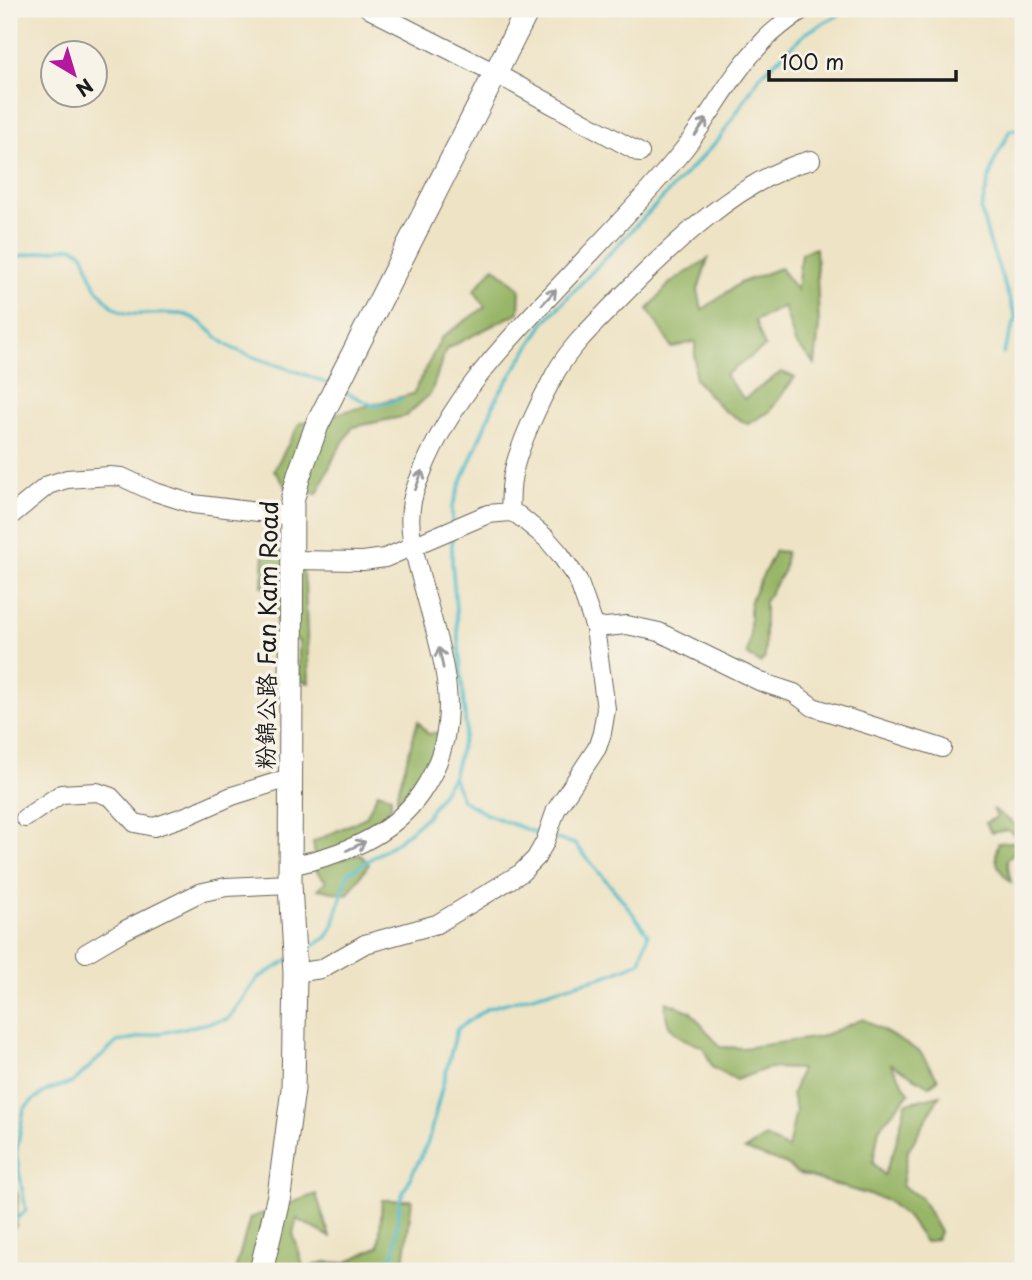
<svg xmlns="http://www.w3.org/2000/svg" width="1032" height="1280" viewBox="0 0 1032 1280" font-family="'Playpen Sans','LXGW WenKai TC',sans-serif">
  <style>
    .forest { fill: #98b668; stroke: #5a6942; stroke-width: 2 }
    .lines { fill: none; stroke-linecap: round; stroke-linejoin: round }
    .stream { stroke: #4ebbc9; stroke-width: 3.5 }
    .minor-casing { stroke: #666257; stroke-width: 20 }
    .major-casing { stroke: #666257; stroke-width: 25 }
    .minor { stroke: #fff; stroke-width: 18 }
    .major { stroke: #fff; stroke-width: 23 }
    .oneway { stroke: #999 }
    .labels { text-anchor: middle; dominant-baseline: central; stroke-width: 7; stroke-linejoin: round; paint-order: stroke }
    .street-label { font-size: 24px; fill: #1c1c1c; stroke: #f7f3e8 }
  </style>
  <rect width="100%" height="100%" fill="#f7f3e8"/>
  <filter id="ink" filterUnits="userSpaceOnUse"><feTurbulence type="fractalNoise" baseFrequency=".0143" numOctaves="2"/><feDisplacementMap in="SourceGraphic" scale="14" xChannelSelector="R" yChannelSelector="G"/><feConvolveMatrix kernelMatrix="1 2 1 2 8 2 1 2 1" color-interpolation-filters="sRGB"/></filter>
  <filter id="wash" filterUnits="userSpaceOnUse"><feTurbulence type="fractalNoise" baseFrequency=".00686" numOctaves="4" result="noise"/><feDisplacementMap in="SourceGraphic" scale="28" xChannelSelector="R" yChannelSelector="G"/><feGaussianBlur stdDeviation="1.57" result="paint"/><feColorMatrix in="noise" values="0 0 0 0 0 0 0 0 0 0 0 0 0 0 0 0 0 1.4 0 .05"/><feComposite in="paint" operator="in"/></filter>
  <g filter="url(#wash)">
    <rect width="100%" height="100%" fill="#eee3c5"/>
    <g class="forest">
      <path d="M816,248L819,326L815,364L795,343L784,306L755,321L765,347L725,375L744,399L781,372L795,377L769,412L748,424L723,410L695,379V341L672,348L648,309L670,283L708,259L698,290L702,310L740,283L780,268L797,290L801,253Z"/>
      <path d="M494,267L520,289L519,312L446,349L431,393L406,416L353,427L336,453L317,494L287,488L274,470L300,423L413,394L442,337L485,307L474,290Z"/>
      <path d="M265,537L298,547L305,583L309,683L299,680V641L277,630L275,596L262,586Z"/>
      <path d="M775,551L786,552L784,570L765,601V658L760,663L747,654L750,638V601Z"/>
      <path d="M418,721L428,734L442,732L414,796L398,807L397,794Z"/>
      <path d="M378,792L391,796V808L353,840L343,859L360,854L369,864L347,895L318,889L326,881L317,872L313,842L366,817Z"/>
      <path d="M993,809L1023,830V859L1015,852L1007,860L1011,882C998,871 993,860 998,843L1022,841L1008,830L992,833L985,823L997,817Z"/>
      <path d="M666,1002L690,1011L720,1047L743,1048L820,1037L863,1019L920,1052L938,1079L929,1086L890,1063L909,1093L879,1128L873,1163L884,1175L894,1150L906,1103L940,1095L908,1151L902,1186L921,1198L940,1232L937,1239L925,1242L908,1218L886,1200L797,1173L785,1164L745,1150L765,1137L788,1149L796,1110L792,1095L801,1069L768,1068L736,1080L713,1068L703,1047C678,1037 663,1032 666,1002Z"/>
      <path d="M9,1172L18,1196L16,1226L9,1233Z"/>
      <path d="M316,1194L330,1237L297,1219L293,1233L304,1269L324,1262L345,1263L379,1246L382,1200H412L403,1271H235L250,1218Z"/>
    </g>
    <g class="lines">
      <g class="stream">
        <path d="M9,258L72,247C88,251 87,268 93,281C98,292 111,307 122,312C137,318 167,310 186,315C206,321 216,341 234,349C265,363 299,370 330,385"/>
        <path d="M1003,354L1016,318L989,240L981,210L993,164L1010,130L1023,129"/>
        <path d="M343,391L374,406L402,399"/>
        <path d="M452,524V508L460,485L497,397L546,320L720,138L760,76L807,32L850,9"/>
        <path d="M453,777L462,800L486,814L541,835"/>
        <path d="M303,952L327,937L333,926L348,873L396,843L427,816L453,776L466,730L452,562V535"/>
        <path d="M9,1225L26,1211L16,1154L24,1109L33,1100L48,1090L72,1083L117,1042L228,1019L258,978L287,961"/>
        <path d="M361,1271L394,1255L400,1199L428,1142L457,1029L488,1008L609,975L640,962L648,934L621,898L575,844L552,838"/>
      </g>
    </g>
  </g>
  <g filter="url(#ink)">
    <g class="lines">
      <defs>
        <g id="minor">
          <path d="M369,9L495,73L640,153"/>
          <path d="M510,512C511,502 510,491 512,480C516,450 541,399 556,372C572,344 597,322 619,299C669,248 740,178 811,160"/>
          <path d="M9,517L48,485L67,479L110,476L122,477L152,491L193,504L291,516"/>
          <path d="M290,560L363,561L385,558L488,514L510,512L518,515L546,538L560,554L578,580L595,628L606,709L602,733L597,748L556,810L545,842L536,858L521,873L437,924L365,944L321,969L295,973"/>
          <path d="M595,628L627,625L659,632L761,682L794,693L813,707L942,748"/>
          <path d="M25,818L61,794L97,792L111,797L135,823L154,827L189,815L232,796L289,778"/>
          <path d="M290,866C341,855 390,838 421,793C470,722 441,655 421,578C415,555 408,532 411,508C412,496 417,483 422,472C450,402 499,349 550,296C594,249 639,204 680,154C709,120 729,76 761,44C773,30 788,20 803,9"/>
          <path d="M86,953L125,930L199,893L226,887L290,884"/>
        </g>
        <path id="major" d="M261,1271L279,1195L293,1089L295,973L290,884L292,502L299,475L317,425L528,9"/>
      </defs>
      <use href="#minor" class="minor-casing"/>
      <use href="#major" class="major-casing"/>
      <use href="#minor" class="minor"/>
      <use href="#major" class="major"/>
    </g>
    <defs><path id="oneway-shaft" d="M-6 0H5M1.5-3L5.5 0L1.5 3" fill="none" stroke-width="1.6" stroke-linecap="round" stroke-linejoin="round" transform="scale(1.75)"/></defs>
    <g class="oneway">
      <use href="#oneway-shaft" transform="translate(701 127) rotate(-55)"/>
      <use href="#oneway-shaft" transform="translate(549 297) rotate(-47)"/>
      <use href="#oneway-shaft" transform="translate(419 480) rotate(-70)"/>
      <use href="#oneway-shaft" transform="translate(441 658) rotate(-102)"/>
      <use href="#oneway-shaft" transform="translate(356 846) rotate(-25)"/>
    </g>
  </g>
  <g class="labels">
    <g class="street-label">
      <text transform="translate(266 635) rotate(-89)">粉錦公路 Fan Kam Road</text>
    </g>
  </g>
  <rect width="1032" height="1280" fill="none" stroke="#f7f3e8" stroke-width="35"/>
  <g transform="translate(74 74) rotate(142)"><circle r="33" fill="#f7f3e8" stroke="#9f9d96" stroke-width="2"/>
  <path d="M0-5L12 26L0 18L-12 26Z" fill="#b5179e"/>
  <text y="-10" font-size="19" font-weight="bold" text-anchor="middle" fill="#1c1c1c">N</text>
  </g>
  <path d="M769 70v10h187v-10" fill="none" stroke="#1c1c1c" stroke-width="3.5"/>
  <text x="780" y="70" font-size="21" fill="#1c1c1c" stroke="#f7f3e8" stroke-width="5" paint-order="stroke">100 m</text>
</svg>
